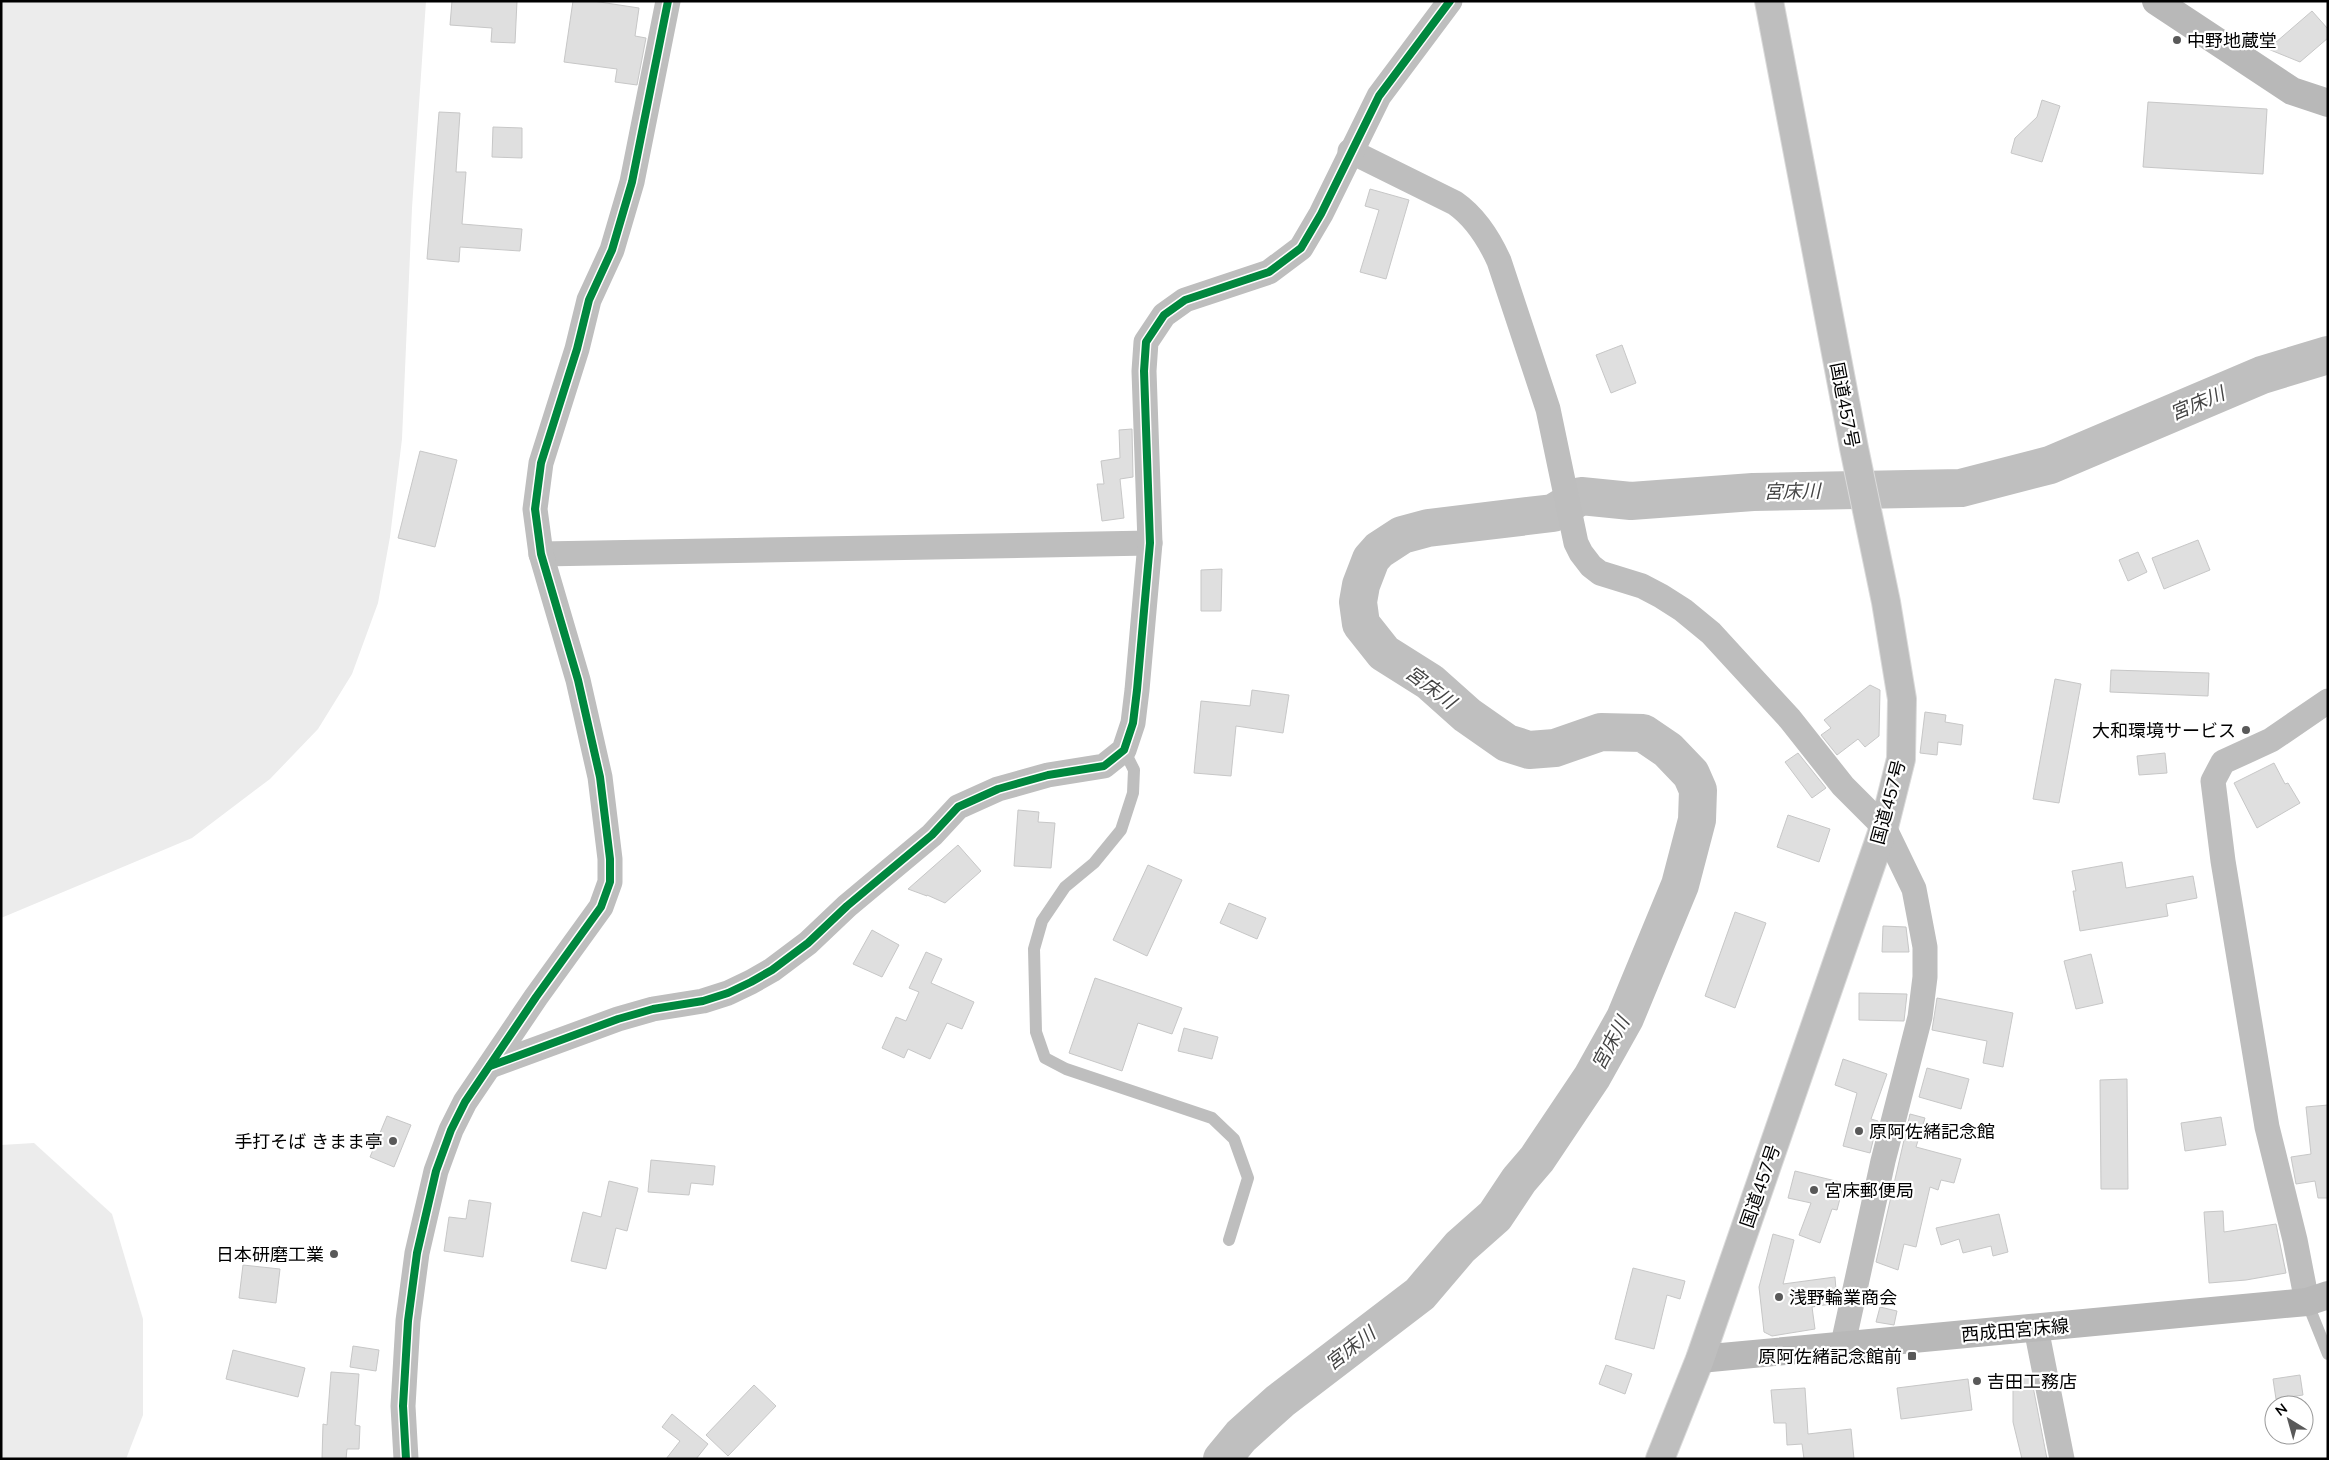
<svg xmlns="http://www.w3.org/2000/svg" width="2329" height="1460" viewBox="0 0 2329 1460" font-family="Mulish,'Noto Sans JP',sans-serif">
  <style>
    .green { fill: #ececec }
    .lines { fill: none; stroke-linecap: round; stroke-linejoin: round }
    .river { stroke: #bfbfbf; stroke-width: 38 }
    .building { fill: #dfdfdf; stroke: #c7c7c7 }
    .highway-casing { stroke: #dbdbdb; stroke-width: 30 }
    .lane { stroke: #bebebe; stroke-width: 12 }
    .street { stroke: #bebebe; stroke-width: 25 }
    .secondary { stroke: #b8b8b8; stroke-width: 28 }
    .highway { stroke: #bebebe; stroke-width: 28 }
    .cycleway-casing { stroke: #fff; stroke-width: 11 }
    .cycleway { stroke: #00873e; stroke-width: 8 }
    .poi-dot { fill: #595959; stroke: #fff; stroke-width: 2 }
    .labels { text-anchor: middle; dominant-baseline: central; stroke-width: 4.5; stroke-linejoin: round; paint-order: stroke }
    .poi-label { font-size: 18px; fill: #000; stroke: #fff; text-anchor: start }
    .street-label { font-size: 18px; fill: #000; stroke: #fff }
    .water-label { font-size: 19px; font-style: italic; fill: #444; stroke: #fff }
  </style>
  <rect width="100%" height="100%" fill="#fff"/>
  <g class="green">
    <path d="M1,1H426L412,208L402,439L390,537L378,603L352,674L318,729L270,779L192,838L1,918Z"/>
    <path d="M34,1143L112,1214L143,1319V1415L126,1459H1V1145Z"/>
  </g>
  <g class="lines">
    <path class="river" d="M1222,1459L1241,1436L1280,1401L1420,1294L1460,1247L1495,1216L1519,1180L1537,1159L1592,1077L1625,1018L1680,885L1697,820L1698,790L1691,774L1668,750L1643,733L1601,732L1555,748L1529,750L1507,743L1467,715L1430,682L1384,653L1361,624L1358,602L1361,585L1371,559L1379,550L1402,535L1428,528L1553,513L1581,496L1631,501L1753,492L1961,488L2050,465L2262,375L2328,355"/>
  </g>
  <g class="building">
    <path d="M452,1H517L515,43L491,42L492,28L450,25Z"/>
    <path d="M573,1H593L639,8L635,36L646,38L637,85L615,82L617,69L564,62Z"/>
    <path d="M2312,11L2328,29V38L2300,62L2268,49Z"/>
    <path d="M2042,100L2060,106L2042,162L2011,153L2015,138L2037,117Z"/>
    <path d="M2148,102L2267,109L2263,174L2143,167Z"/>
    <path d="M439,112L460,113L456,172H466L462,224L522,229L520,251L460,247L459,262L427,259Z"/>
    <path d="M493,127L522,128V158L492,157Z"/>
    <path d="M1370,189L1409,200L1386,279L1360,272L1379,210L1365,206Z"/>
    <path d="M1622,345L1636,383L1611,393L1596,355Z"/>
    <path d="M1132,429L1133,477L1120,479L1124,518L1102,521L1097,484H1104L1101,461L1120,458L1119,430Z"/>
    <path d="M420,451L457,460L435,547L398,538Z"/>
    <path d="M2198,540L2210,570L2164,589L2152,558Z"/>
    <path d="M2138,552L2147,572L2128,581L2119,560Z"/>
    <path d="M1222,569L1221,611H1201V570Z"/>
    <path d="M2111,670L2209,673L2208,696L2110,692Z"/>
    <path d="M2055,679L2081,684L2059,803L2033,799Z"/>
    <path d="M1870,685L1880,690L1879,736L1865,747L1858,739L1837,755L1821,735L1831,728L1824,720Z"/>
    <path d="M1252,690L1289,695L1283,733L1236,726L1231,776L1194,773L1201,701L1250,706Z"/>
    <path d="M1925,712L1946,715L1945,722L1963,725L1961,745L1938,742L1937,755L1920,753Z"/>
    <path d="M1798,753L1826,788L1812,798L1785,762Z"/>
    <path d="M2165,753L2167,773L2139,775L2137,756Z"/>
    <path d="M2274,763L2285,784L2288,783L2300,803L2257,828L2234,783Z"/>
    <path d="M1018,810L1039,812L1038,822L1055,823L1051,868L1014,866Z"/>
    <path d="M1788,815L1830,829L1819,862L1777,847Z"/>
    <path d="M958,845L981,871L945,903L927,895V896L908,889Z"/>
    <path d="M2122,862L2126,888L2193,876L2197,898L2166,904L2168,916L2080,931L2073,891H2076L2072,871Z"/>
    <path d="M1148,865L1182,880L1147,956L1113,940Z"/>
    <path d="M1229,903L1266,918L1257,939L1220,923Z"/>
    <path d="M1735,912L1766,923L1735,1008L1705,996Z"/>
    <path d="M1883,926L1906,927L1909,952H1882Z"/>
    <path d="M872,930L899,945L882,977L853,964Z"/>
    <path d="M926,952L942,959L931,983L974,1002L962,1029L947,1023L930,1059L908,1049L904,1058L882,1048L896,1017L906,1021L919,992L909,988Z"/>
    <path d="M2091,954L2103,1003L2076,1009L2064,961Z"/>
    <path d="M1095,978L1182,1008L1172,1034L1138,1023L1122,1071L1069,1053Z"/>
    <path d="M1859,993L1907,994L1904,1021L1859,1020Z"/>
    <path d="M1937,998L2013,1013L2003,1067L1983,1063L1987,1041L1932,1030Z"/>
    <path d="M1184,1028L1218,1037L1212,1059L1178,1051Z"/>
    <path d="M1843,1059L1887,1074L1871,1119L1878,1121L1870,1153L1843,1146L1857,1093L1835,1085Z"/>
    <path d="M1927,1068L1969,1079L1961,1109L1919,1097Z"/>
    <path d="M2127,1079L2128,1189H2101L2100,1080Z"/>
    <path d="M2328,1105V1198H2318L2315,1181L2296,1184L2291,1157L2311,1154L2306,1107Z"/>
    <path d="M1910,1114L1925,1118L1916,1147L1961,1159L1954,1183L1941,1180L1938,1190L1930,1187L1916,1247L1904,1244L1898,1270L1876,1262Z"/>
    <path d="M387,1116L411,1125L394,1167L370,1157Z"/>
    <path d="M2221,1117L2226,1145L2185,1151L2181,1123Z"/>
    <path d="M651,1160L715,1166L713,1185L691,1183L689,1195L648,1192Z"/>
    <path d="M1795,1171L1844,1183L1837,1210L1832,1209L1820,1243L1799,1235L1811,1203L1788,1198Z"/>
    <path d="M609,1181L638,1188L627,1231L616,1228L606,1269L571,1261L583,1212L601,1217Z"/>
    <path d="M469,1200L491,1203L483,1257L444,1251L449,1217L466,1219Z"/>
    <path d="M2223,1211L2224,1232L2276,1224L2286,1273L2246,1280L2209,1283L2204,1212Z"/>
    <path d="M1999,1214L2008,1252L1993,1256L1991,1246L1963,1253L1959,1239L1941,1245L1936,1228Z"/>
    <path d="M1773,1234L1794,1240L1783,1284L1835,1277L1837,1303L1812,1307L1815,1329L1772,1336L1764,1332L1759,1287Z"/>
    <path d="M243,1265L280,1269L276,1303L239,1298Z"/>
    <path d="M1633,1268L1685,1281L1680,1299L1667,1295L1654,1349L1615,1339Z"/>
    <path d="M1880,1307L1897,1311L1894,1325L1876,1322Z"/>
    <path d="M353,1346L379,1350L376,1371L350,1367Z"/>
    <path d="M233,1350L305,1368L298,1397L226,1379Z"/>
    <path d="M1606,1365L1632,1374L1625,1394L1599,1384Z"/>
    <path d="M331,1372L359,1374L355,1425L360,1426L359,1449H347L346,1459H322L323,1424L327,1425Z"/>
    <path d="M2300,1375L2303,1395L2276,1399L2273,1379Z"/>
    <path d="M2031,1376L2047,1459H2022L2013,1422V1380Z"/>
    <path d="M1968,1379L1972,1410L1901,1419L1897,1388Z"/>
    <path d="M754,1385L776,1406L728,1456L706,1435Z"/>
    <path d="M1805,1388L1808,1434L1851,1429L1854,1459H1804L1802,1444L1787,1445L1786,1423H1774L1771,1390Z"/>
    <path d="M672,1414L708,1444L696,1459H666L680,1441L662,1427Z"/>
  </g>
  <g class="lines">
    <defs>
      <path id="highway" d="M1660,1459L1700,1359L1884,827L1901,759L1902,699L1886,602L1854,448L1769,1"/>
    </defs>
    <use href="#highway" class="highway-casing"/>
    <g class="lane">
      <path d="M1124,750L1134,770L1133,793L1121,830L1094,863L1065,887L1042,921L1034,949L1036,1032L1045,1058L1066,1069L1212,1118L1234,1139L1248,1178L1229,1240"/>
      <path d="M2307,1302L2328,1354"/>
    </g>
    <g class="street">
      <path d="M1350,151L1455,203C1475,217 1489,239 1499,261L1548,409L1576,543L1581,553L1591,566L1600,573L1642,586L1661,596L1683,610L1711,633L1790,719L1843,786L1884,827L1914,889L1925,947V977L1920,1017L1883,1161L1843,1344"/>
      <path d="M541,554L1150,543"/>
      <path d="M490,1066L618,1019L653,1009L703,1001L728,993L751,982L772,970L808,943L847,906L932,835L958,807L998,789L1048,775L1104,766L1124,750L1133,723L1137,690L1150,543L1144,371L1146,342L1164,315L1185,300L1269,272L1301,248L1321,214L1379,96L1450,1"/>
      <path d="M2307,1302L2295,1240L2267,1127L2223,861L2213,781L2223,762L2271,740L2328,701"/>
      <path d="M2036,1328L2062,1459"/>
      <path d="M406,1459L403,1406L408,1321L417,1253L436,1171L451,1130L465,1102L536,997L601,907L610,882V859L600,777L578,680L541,554L535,509L541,463L577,349L589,300L612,250L632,182L668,1"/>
    </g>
    <g class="secondary">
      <path d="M2156,1L2292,91L2328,103"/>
      <path d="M1700,1359L2307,1302L2328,1295"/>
    </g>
    <use href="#highway" class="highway"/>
    <defs>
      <g id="cycleway">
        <path d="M490,1066L618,1019L653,1009L703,1001L728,993L751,982L772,970L808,943L847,906L932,835L958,807L998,789L1048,775L1104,766L1124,750L1133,723L1137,690L1150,543L1144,371L1146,342L1164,315L1185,300L1269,272L1301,248L1321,214L1379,96L1450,1"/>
        <path d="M406,1459L403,1406L408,1321L417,1253L436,1171L451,1130L465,1102L536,997L601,907L610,882V859L600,777L578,680L541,554L535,509L541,463L577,349L589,300L612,250L632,182L668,1"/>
      </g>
    </defs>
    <use href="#cycleway" class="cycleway-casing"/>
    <use href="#cycleway" class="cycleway"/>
  </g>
  <g class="poi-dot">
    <circle cx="2177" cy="40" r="5"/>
    <circle cx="2246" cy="730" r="5"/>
    <circle cx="1859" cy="1131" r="5"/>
    <circle cx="393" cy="1141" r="5"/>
    <circle cx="1814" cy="1190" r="5"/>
    <circle cx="334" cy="1254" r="5"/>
    <circle cx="1779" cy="1297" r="5"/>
    <rect x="1907" y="1351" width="10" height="10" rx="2.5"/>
    <circle cx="1977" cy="1381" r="5"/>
  </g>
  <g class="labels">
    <g class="poi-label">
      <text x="2187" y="40">中野地蔵堂</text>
      <text x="2236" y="730" text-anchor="end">大和環境サービス</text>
      <text x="1869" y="1131">原阿佐緒記念館</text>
      <text x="383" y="1141" text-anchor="end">手打そば きまま亭</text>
      <text x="1824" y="1190">宮床郵便局</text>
      <text x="324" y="1254" text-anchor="end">日本研磨工業</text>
      <text x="1789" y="1297">浅野輪業商会</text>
      <text x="1902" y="1356" text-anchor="end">原阿佐緒記念館前</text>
      <text x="1987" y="1381">吉田工務店</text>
    </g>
    <g class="street-label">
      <text transform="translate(1845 405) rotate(79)">国道457号</text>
      <text transform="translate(1888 802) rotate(-75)">国道457号</text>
      <text transform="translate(1760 1186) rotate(-71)">国道457号</text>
      <text transform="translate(2015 1330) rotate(-5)">西成田宮床線</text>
    </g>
    <g class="water-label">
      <text transform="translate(2197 403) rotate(-23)">宮床川</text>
      <text transform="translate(1792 491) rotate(-1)">宮床川</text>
      <text transform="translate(1431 687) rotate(37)">宮床川</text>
      <text transform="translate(1610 1043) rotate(-62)">宮床川</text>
      <text transform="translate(1350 1348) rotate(-38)">宮床川</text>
    </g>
  </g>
  <rect width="2329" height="1460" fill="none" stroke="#000000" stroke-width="5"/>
  <g transform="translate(2289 1420) rotate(323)"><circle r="24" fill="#ffffff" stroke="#999999"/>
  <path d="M0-4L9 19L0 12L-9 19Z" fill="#595959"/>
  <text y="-8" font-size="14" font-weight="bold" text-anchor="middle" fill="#000000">N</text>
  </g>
</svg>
